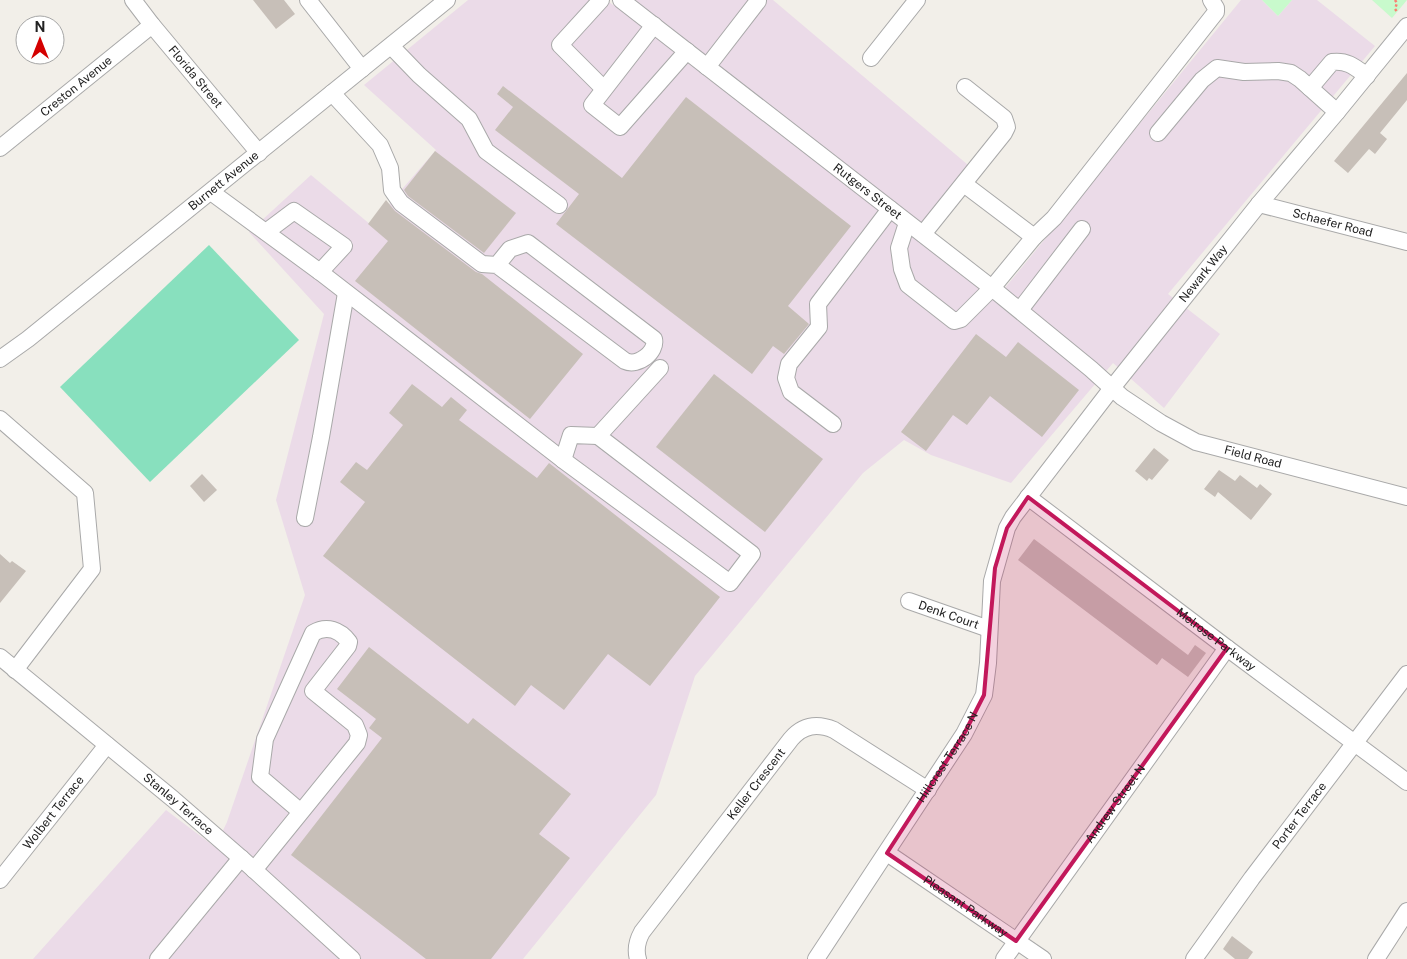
<svg xmlns="http://www.w3.org/2000/svg" width="1407" height="959" viewBox="0 0 1407 959" font-family="'Public Sans',sans-serif">
  <style>
    .industrial { fill: #ebdbe8 }
    .park { fill: #c8facc }
    .pitch { fill: #88e0be }
    .building { fill: #c7bfb8 }
    .lines { fill: none; stroke-linecap: round; stroke-linejoin: round }
    .minor-casing { stroke: #a9a9a9; stroke-width: 18 }
    .path { stroke: #fa8072; stroke-width: 2.5; stroke-dasharray: 2.5 2.5; stroke-linecap: butt }
    .minor { stroke: #fff; stroke-width: 16 }
    .marked { fill: #c2185b; fill-opacity: 0.2; stroke: #c2185b; stroke-width: 4; stroke-linejoin: round }
    .labels { text-anchor: middle; dominant-baseline: central; stroke-width: 4; stroke-linejoin: round; paint-order: stroke }
    .street-label { font-size: 12px; fill: #222; stroke: #fff }
  </style>
  <rect width="100%" height="100%" fill="#f2efe9"/>
  <path class="industrial" d="M468,0H606L613,5L618,0H773L974,170L924,234L1000,294L1241,0H1262L1278,16L1292,0H1317L1375,46L1168,294L1220,334L1164,408L1113,363L1011,483L931,455L904,440L863,473L695,676L656,795L523,959H33L166,810L215,847L227,822L305,595L276,500L324,314L249,232L311,175L371,225L436,150L364,85Z"/>
  <g class="park">
    <path d="M1262,0H1292L1278,16Z"/>
    <path d="M1372,0H1407L1392,18Z"/>
  </g>
  <path class="pitch" d="M209,245L299,340L150,482L60,387Z"/>
  <g class="building">
    <path d="M253,0H284L295,14L276,29Z"/>
    <path d="M1407,73V100L1380,133L1387,139L1375,154L1369,149L1348,173L1334,161Z"/>
    <path d="M503,86L622,178L686,97L851,226L788,306L809,324L784,354L773,346L752,374L556,224L579,194L495,130L513,107L497,94Z"/>
    <path d="M435,151L516,213L484,253L408,196L404,190Z"/>
    <path d="M386,200L395,211L476,272L482,274L583,354L530,419L355,281L388,241L368,224Z"/>
    <path d="M976,334L1006,357L1018,342L1079,390L1042,437L990,396L967,425L953,415L926,451L901,432Z"/>
    <path d="M714,374L823,459L765,532L656,447Z"/>
    <path d="M412,384L442,407L451,397L467,410L459,420L537,478L549,463L720,597L650,686L608,654L564,710L531,685L515,706L323,556L365,502L340,482L356,462L367,470L403,425L389,413Z"/>
    <path d="M1154,448L1169,460L1152,480L1149,478L1147,481L1135,471Z"/>
    <path d="M1219,470L1235,481L1240,475L1257,488L1260,484L1272,494L1251,520L1218,492L1215,497L1204,489Z"/>
    <path d="M202,474L217,490L204,502L190,486Z"/>
    <path d="M1034,539L1188,655L1195,645L1206,653L1188,677L1162,658L1157,665L1018,560Z"/>
    <path d="M0,554L10,563L12,561L26,571L0,603Z"/>
    <path d="M369,647L468,724L473,718L571,794L539,834L570,858L491,959H426L291,855L382,738L369,728L376,719L337,689Z"/>
    <path d="M1232,936L1253,952L1248,959H1235L1223,949Z"/>
  </g>
  <g class="lines">
    <defs>
      <g id="minor">
        <path id="s1" d="M133,0L152,25L259,153"/>
        <path d="M308,0L362,69"/>
        <path d="M601,0L560,45L604,89"/>
        <path id="s2" d="M621,0L992,288L1091,369L1122,397L1161,423L1196,442L1407,497"/>
        <path d="M654,25L592,105L620,127L687,51"/>
        <path d="M391,46L419,75L469,119L486,151L559,205"/>
        <path d="M871,58L917,0"/>
        <path d="M707,67L758,1L757,0"/>
        <path d="M1310,88L1332,62C1347,60 1355,67 1367,76"/>
        <path d="M332,93L380,145L390,168L392,190L401,203L482,264L497,265L625,361C638,367 657,352 654,339L528,243L510,249L497,265"/>
        <path d="M1158,133L1202,80L1217,68L1244,72L1278,71L1291,73L1300,79L1337,112"/>
        <path id="s3" d="M0,148L152,25"/>
        <path d="M211,192L320,272L563,460L730,583L752,554L598,436L660,368"/>
        <path id="s4" d="M1259,204L1407,242"/>
        <path d="M907,223L899,248L902,269L908,285L954,321L961,319L992,288L1034,237L964,184"/>
        <path d="M266,232L294,211L344,246L320,272"/>
        <path d="M923,234L1004,133L1007,127L1004,118L965,87"/>
        <path d="M1034,237L1054,218L1216,12V8L1211,0"/>
        <path d="M1020,310L1082,229"/>
        <path id="s5" d="M0,359L28,339L447,0"/>
        <path d="M0,419L85,493L92,569L15,670"/>
        <path d="M833,424L791,392L786,378L789,364L819,327L818,304L890,209"/>
        <path d="M563,460L571,435L598,436"/>
        <path id="s6" d="M1028,497L1227,648L1407,782"/>
        <path d="M305,518L321,437L346,293"/>
        <path id="s7" d="M909,601L989,629"/>
        <path id="s8" d="M0,657L173,799L241,858L352,959"/>
        <path id="s9" d="M887,853L1043,959"/>
        <path d="M254,870L357,743L359,735L355,725L313,691L348,646L349,642C340,630 327,625 313,633L265,739L260,777L301,812"/>
        <path id="s10" d="M0,880L107,745"/>
        <path d="M158,959L241,858"/>
        <path id="s11" d="M638,959C635,949 637,941 642,932L791,739C803,725 817,723 834,730L928,790"/>
        <path id="s12" d="M816,959L964,734L984,695L988,663L992,581L1007,528L1013,517L1112,388L1259,204L1337,112L1407,26"/>
        <path id="s13" d="M1004,959L1227,648"/>
        <path id="s14" d="M1194,959L1252,878L1407,674"/>
        <path d="M1376,959L1407,911"/>
      </g>
    </defs>
    <use href="#minor" class="minor-casing"/>
    <path class="path" d="M1395,0L1397,3L1395,9L1398,13"/>
    <use href="#minor" class="minor"/>
  </g>
  <path class="marked" d="M1028,497L1227,648L1016,941L887,853L964,734L984,695L995,568L1007,528Z"/>
  <g class="labels">
    <g class="street-label">
      <text stroke="none"><textPath href="#s1" startOffset="99">Florida Street</textPath></text>
      <text stroke="none"><textPath href="#s3" startOffset="98">Creston Avenue</textPath></text>
      <text stroke="none"><textPath href="#s5" startOffset="286">Burnett Avenue</textPath></text>
      <text stroke="none"><textPath href="#s2" startOffset="312">Rutgers Street</textPath></text>
      <text stroke="none"><textPath href="#s4" startOffset="76">Schaefer Road</textPath></text>
      <text stroke="none"><textPath href="#s12" startOffset="804">Newark Way</textPath></text>
      <text stroke="none"><textPath href="#s2" startOffset="785">Field Road</textPath></text>
      <text stroke="none"><textPath href="#s7" startOffset="42">Denk Court</textPath></text>
      <text stroke="none"><textPath href="#s6" startOffset="236">Melrose Parkway</textPath></text>
      <text stroke="none"><textPath href="#s12" startOffset="241">Hillcrest Terrace N</textPath></text>
      <text stroke="none"><textPath href="#s11" startOffset="215">Keller Crescent</textPath></text>
      <text stroke="none"><textPath href="#s13" startOffset="191">Andrew Street N</textPath></text>
      <text stroke="none"><textPath href="#s8" startOffset="231">Stanley Terrace</textPath></text>
      <text stroke="none"><textPath href="#s10" startOffset="86">Wolbert Terrace</textPath></text>
      <text stroke="none"><textPath href="#s14" startOffset="178">Porter Terrace</textPath></text>
      <text stroke="none"><textPath href="#s9" startOffset="95">Pleasant Parkway</textPath></text>
    </g>
  </g>
  <g transform="translate(40 40)"><circle r="24" fill="#ffffff" stroke="#a7a7a7"/>
  <path d="M0-4L9 19L0 12L-9 19Z" fill="#d40000"/>
  <text y="-8" font-size="14" font-weight="bold" text-anchor="middle" fill="#222222">N</text>
  </g>
</svg>
